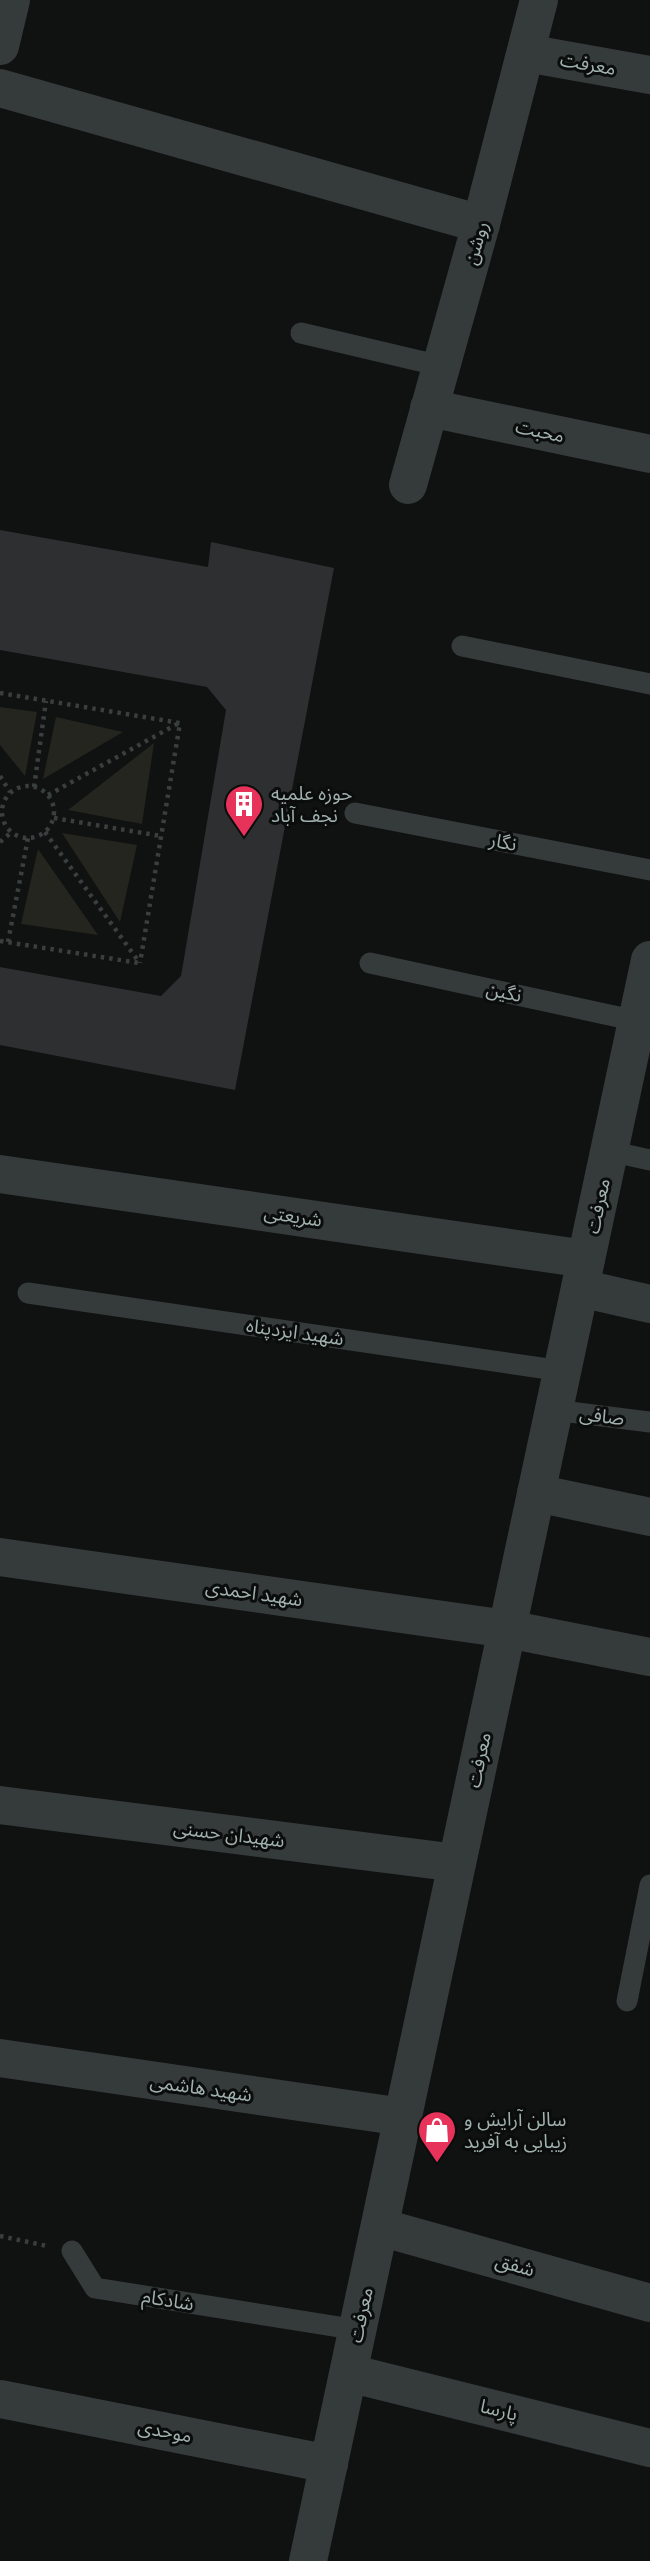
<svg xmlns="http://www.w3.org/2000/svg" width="650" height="2561" viewBox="0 0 650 2561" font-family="Roboto,'Noto Sans Arabic',sans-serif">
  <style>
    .green { fill: #24251e }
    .building { fill: #2d2f30 }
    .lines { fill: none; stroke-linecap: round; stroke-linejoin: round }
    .path { stroke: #393e3e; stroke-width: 4.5; stroke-dasharray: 3.5 5; stroke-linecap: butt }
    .service { stroke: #353b3a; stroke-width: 21 }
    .minor { stroke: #353b3a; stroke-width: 38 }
    .labels { text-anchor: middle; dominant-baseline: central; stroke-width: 6; stroke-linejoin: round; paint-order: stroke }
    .street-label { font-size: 19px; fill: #a1b1ae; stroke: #0b0c0c }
    .poi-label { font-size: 19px; fill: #a1b1ae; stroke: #0b0c0c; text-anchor: start }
  </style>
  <rect width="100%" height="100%" fill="#101111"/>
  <g class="green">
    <path d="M0,707L37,712L25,776L0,745Z"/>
    <path d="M56,717L123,732L43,779Z"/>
    <path d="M154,743L142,824L68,810Z"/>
    <path d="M62,833L137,845L120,922Z"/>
    <path d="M38,849L98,935L21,924Z"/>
  </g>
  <path class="building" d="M0,530L208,567L211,542L334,568L235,1090L0,1045V967L161,996L181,976L226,710L207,687L0,650Z"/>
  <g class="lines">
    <g class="path">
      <path d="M0,693L180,723L140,963"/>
      <path d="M0,776L10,792"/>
      <circle cx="28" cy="812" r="26"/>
      <path d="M34,787L46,701"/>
      <path d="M48,795L179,723"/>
      <path d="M54,818L161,836"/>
      <path d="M45,832L139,962"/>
      <path d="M0,842L12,832"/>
      <path d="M0,941L139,963"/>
      <path d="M8,942L28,838"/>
      <path d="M0,2236L47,2246"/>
    </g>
    <g class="service">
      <path d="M301,333L441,366"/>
      <path d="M462,646L650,684"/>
      <path d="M355,813L650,870"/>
      <path d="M370,963L637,1021"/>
      <path d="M609,1151L650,1160"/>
      <path d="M28,1293L562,1371"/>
      <path d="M554,1410L650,1422"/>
      <path d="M627,2001L650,1885"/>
      <path d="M72,2251L95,2288L358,2330"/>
    </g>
    <g class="minor">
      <path d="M0,46L11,0"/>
      <path d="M526,53L650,75"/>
      <path d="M0,88L481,224"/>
      <path d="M429,408L650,454"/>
      <path d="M408,485L481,224L539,0"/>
      <path d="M0,1174L586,1259"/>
      <path d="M580,1288L650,1304"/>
      <path d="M536,1493L650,1517"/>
      <path d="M0,1557L507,1629L650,1657"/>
      <path d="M0,1805L457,1863"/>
      <path d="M0,2058L403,2117"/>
      <path d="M380,2227L650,2303"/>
      <path d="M349,2373L650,2448"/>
      <path d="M0,2399L329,2464"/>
      <path d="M308,2561L650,960"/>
    </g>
  </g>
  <defs>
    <symbol id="building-pin" viewBox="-11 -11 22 30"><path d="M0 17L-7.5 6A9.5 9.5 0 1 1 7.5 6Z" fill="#e7325a" stroke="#0b0c0c"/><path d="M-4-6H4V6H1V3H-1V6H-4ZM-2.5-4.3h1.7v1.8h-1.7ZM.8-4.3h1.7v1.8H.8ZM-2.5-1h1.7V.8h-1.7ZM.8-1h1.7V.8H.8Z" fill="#fff"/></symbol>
    <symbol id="shop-pin" viewBox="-11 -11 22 30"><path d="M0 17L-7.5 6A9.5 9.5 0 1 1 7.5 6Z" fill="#e7325a" stroke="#0b0c0c"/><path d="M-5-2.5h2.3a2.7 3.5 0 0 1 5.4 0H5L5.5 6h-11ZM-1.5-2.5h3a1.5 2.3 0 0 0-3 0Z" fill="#fff"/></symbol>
  </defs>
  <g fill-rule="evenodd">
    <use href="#building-pin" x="222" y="782" width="44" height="60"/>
    <use href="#shop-pin" x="415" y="2108" width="44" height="60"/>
  </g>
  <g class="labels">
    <g class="street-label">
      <text transform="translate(588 64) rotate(10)">معرفت</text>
      <text transform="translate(476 243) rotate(-74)">روشن</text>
      <text transform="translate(540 431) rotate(12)">محبت</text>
      <text transform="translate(503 842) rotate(11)">نگار</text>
      <text transform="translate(504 992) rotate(12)">نگین</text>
      <text transform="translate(598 1206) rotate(-78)">معرفت</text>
      <text transform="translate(293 1216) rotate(8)">شریعتی</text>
      <text transform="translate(295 1332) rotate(8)">شهید ایزدپناه</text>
      <text transform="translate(602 1416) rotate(7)">صافی</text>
      <text transform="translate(254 1593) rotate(8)">شهید احمدی</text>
      <text transform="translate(479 1760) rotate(-78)">معرفت</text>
      <text transform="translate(229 1834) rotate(7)">شهیدان حسنی</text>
      <text transform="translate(201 2088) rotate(8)">شهید هاشمی</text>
      <text transform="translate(515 2265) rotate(16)">شفق</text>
      <text transform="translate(168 2300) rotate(9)">شادکام</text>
      <text transform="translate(361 2315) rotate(-78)">معرفت</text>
      <text transform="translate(499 2410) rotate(14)">پارسا</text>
      <text transform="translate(165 2431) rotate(11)">موحدی</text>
    </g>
    <g class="poi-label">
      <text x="271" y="793">حوزه علمیه<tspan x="271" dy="22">نجف آباد</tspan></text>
      <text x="464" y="2119">سالن آرایش و<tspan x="464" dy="22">زیبایی به آفرید</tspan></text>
    </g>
  </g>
</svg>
